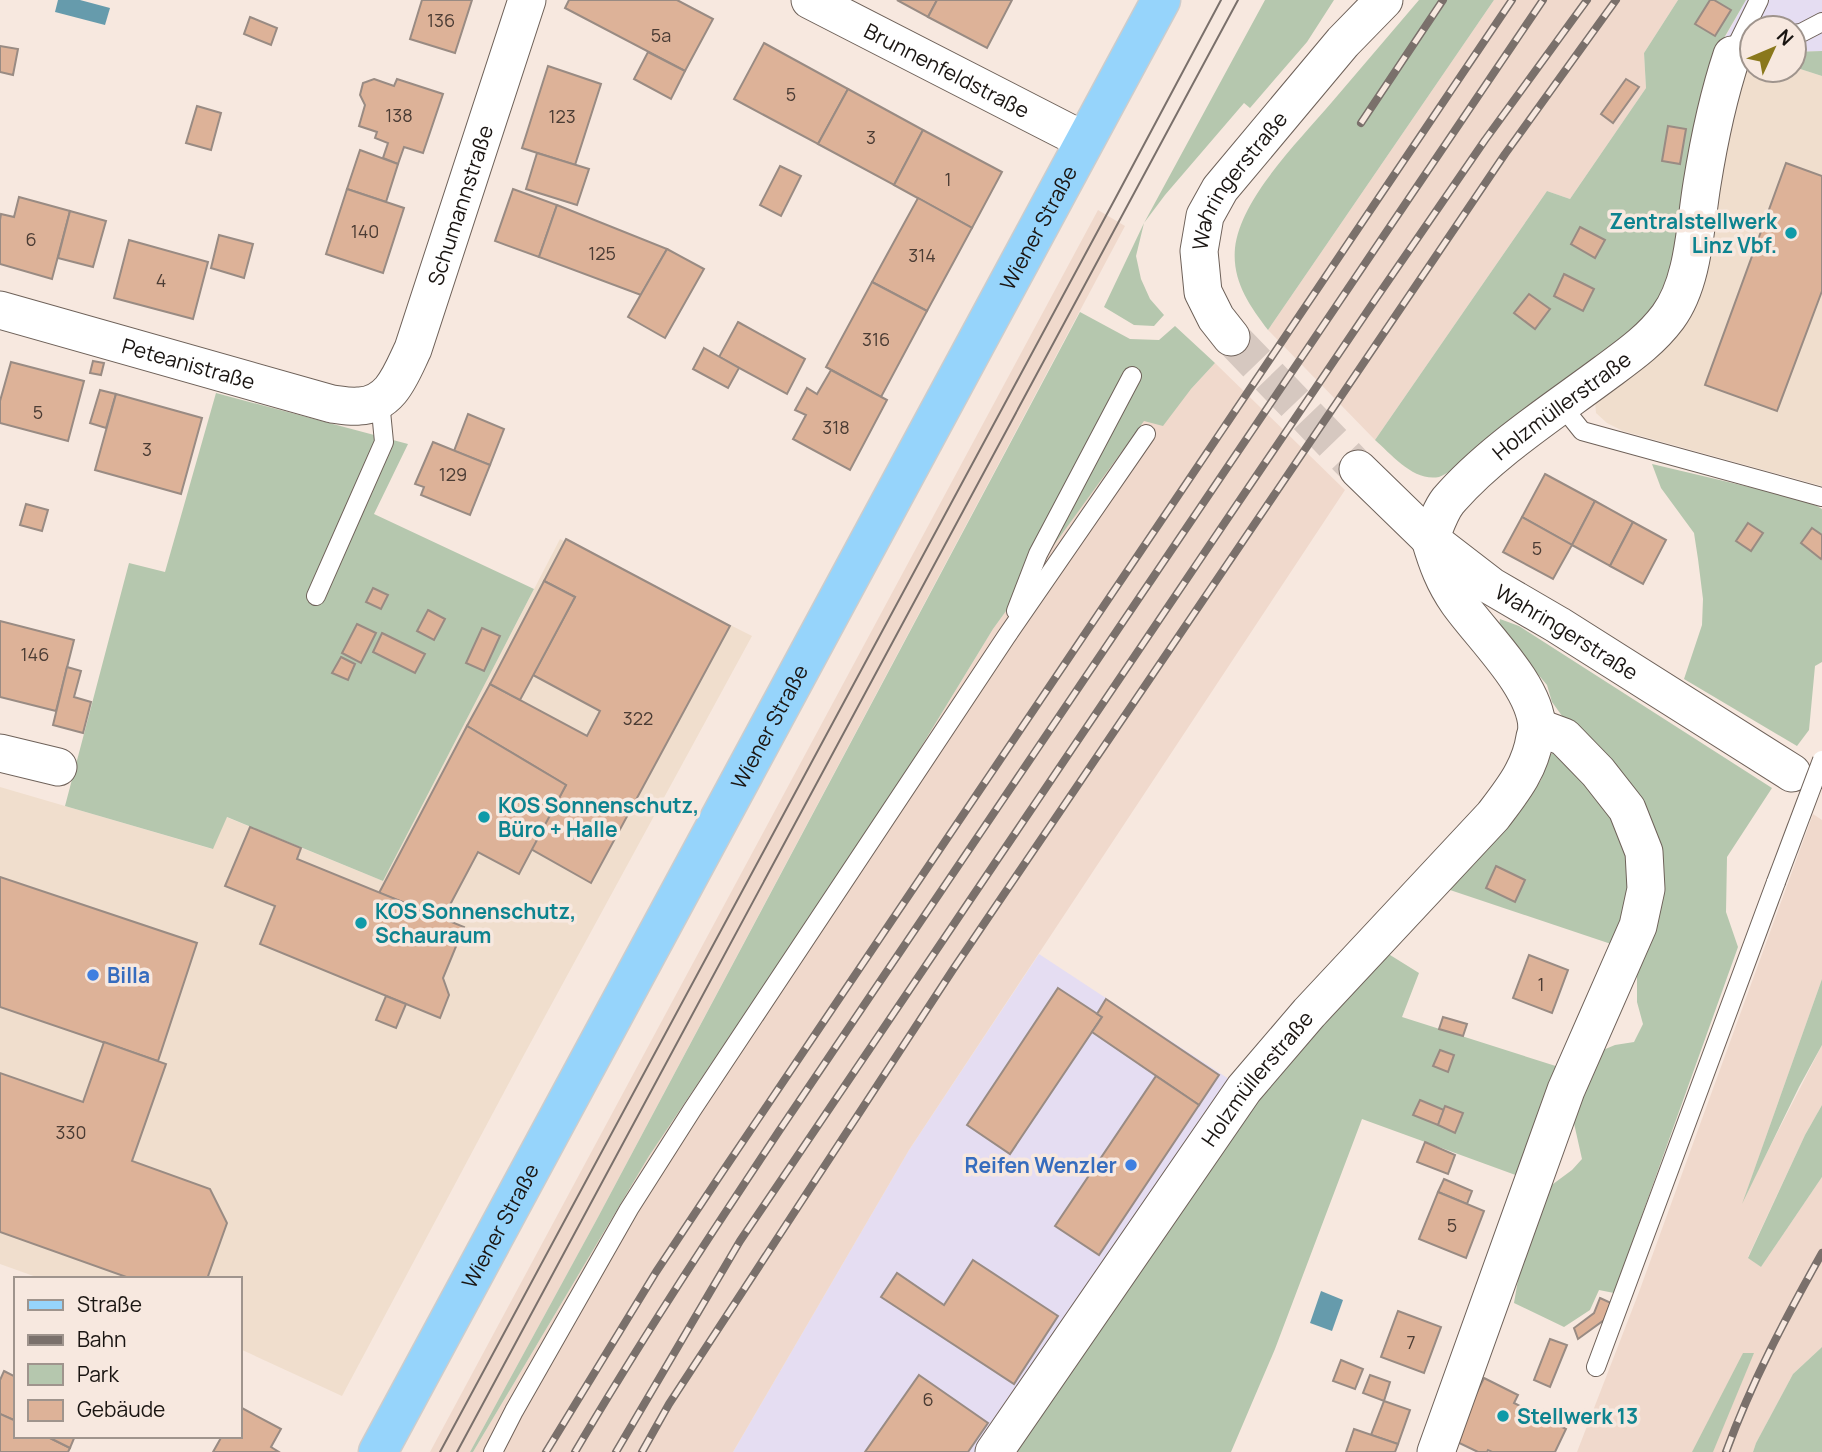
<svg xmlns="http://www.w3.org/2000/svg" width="1822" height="1452" viewBox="0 0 1822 1452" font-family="Manrope,sans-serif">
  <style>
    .commercial { fill: #f0decd }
    .industrial { fill: #e5ddf2 }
    .built { fill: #f0d9cc }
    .green { fill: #b5c7ae }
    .water { fill: #669bac }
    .building { fill: #ddb298; stroke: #998b83; stroke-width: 2 }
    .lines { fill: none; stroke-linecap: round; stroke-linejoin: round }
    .street-tunnel { stroke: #d6c8c0; stroke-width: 37; stroke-dasharray: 37 18; stroke-linecap: butt }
    .lane-casing { stroke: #6e6159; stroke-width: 20 }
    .street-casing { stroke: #6e6159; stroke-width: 39 }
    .primary-casing { stroke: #cdcccb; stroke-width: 41 }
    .lane { stroke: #fff; stroke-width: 18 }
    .street { stroke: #fff; stroke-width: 37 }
    .primary { stroke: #96d4fb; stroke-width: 38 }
    .tram { stroke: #7a706b; stroke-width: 2 }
    .rail-casing { stroke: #7a706b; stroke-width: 8 }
    .rail { stroke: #f7e8df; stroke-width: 5; stroke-dasharray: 16; stroke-linecap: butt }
    .lane-bridge-casing { stroke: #6e6159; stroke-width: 20; stroke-linecap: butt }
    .lane-bridge { stroke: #fff; stroke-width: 18 }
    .culture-dot { fill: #0f9aa8; stroke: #f7e8df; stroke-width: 2.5 }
    .shop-dot { fill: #3f7fe0; stroke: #f7e8df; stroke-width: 2.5 }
    .labels { text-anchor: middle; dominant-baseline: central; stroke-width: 7; stroke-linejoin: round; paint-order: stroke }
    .number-label { font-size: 18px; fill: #4b3c34 }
    .street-label { font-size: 21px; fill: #1a1512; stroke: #f7e8df }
    .culture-label { font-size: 21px; font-weight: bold; fill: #0d838f; stroke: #f7e8df; text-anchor: start }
    .shop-label { font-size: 21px; font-weight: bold; fill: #366cbe; stroke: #f7e8df; text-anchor: start }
  </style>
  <rect width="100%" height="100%" fill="#f7e8df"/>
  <g class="commercial">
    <path d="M1751,52L1752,70H1794V67L1822,76V486L1623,431L1607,423L1596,413L1595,401L1739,74Z"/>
    <path d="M560,539L752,636L525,1053L342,1396L240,1349V1279H42L0,1264V787L212,849L226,817L383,881Z"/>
  </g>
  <g class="industrial">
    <path d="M1746,0H1822V51L1794,52V28H1752V52L1722,43Z"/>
    <path d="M1039,954L1232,1081L982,1452H733L909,1150Z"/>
  </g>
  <g class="built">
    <path d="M1494,0H1678L1644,53L1646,88L1570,199L1547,191L1375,440L1268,330Z"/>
    <path d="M1098,210L1125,226L597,1219L470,1452H430Z"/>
    <path d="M1215,363L1345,490L909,1150L733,1452H473L649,1156L893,793L993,629L1144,420L1191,389Z"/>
    <path d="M1813,814L1822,820V979L1745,1196L1822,1045V1105L1805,1135L1748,1257L1761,1267L1822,1177V1347L1793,1374L1756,1443L1753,1452H1577L1639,1292Z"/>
  </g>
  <g class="green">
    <path d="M1265,0H1334L1307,42L1250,108L1244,103L1165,195L1144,223L1136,256L1141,279L1150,299L1164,315L1154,326L1134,325L1104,307L1144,223Z"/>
    <path d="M1419,0H1494L1268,330C1249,305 1232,281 1235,248C1241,197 1300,140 1332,102C1361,68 1390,34 1419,0Z"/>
    <path d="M1678,0H1746L1724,38L1715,65L1675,267L1645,325L1455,469C1450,471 1444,475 1439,477C1414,482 1392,455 1375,440L1547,191L1570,199L1646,88L1644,53Z"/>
    <path d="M1822,51V76L1794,67V52Z"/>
    <path d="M1080,312L1130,339L1159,340L1175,326L1215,363L1191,389L1163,426L1144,421L993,629L893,793L649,1156L473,1452H470L597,1219Z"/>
    <path d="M216,393L408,444L374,514L534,589L383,881L227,817L213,849L65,806L129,563L165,572Z"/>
    <path d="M1652,464L1792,497L1817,506L1822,509V662L1815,666L1809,730L1797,746L1684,679L1702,625L1703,599L1698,559L1694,533L1661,488Z"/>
    <path d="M1500,619L1519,626L1772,788L1727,857L1726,912L1738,947L1614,1293L1599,1290L1590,1310L1564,1327L1514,1303L1522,1257L1549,1187L1572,1170L1582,1159L1571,1110L1603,1050L1615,1045L1634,1042L1643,1024L1637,1002V971L1660,873L1570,727L1552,702L1547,685L1499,628Z"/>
    <path d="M1559,750L1626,829L1634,899L1614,945L1450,890L1459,872L1516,816L1541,780L1549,755Z"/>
    <path d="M1382,950L1419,973L1402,1017L1562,1068L1521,1177L1362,1119L1275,1349L1231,1452H1015L1251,1109Z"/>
    <path d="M1822,979V1045L1799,1087L1742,1204Z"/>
    <path d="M1822,1105V1177L1761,1267L1748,1258L1805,1135Z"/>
    <path d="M1822,1347V1452H1753L1756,1443L1793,1374Z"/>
    <path d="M1743,1353H1754L1713,1452H1692Z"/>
  </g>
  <g class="water">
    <path d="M58,0H80L110,8L105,25L55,12Z"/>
    <path d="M1321,1291L1343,1300L1332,1331L1310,1323Z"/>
  </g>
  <g class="building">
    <path d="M422,0H472L455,53L410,39Z"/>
    <path d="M569,0H677L713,19L685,71L565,8Z"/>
    <path d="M897,0H937L928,17Z"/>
    <path d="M937,0H1012L987,48L928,17Z"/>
    <path d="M1710,0H1714L1731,10L1715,36L1695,24Z"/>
    <path d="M250,17L277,28L271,45L244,34Z"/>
    <path d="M764,43L848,89L818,144L734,99Z"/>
    <path d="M0,46L18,49L13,75L0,72Z"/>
    <path d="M648,52L685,71L671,99L634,79Z"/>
    <path d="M548,66L601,84L575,165L522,148Z"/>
    <path d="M374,79L394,86L397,79L443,94L423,153L404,147L398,164L383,158L388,143L375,138L377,132L359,126L365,105L360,95L363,83Z"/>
    <path d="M1626,79L1639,87L1613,123L1601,114Z"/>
    <path d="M848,89L923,130L894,185L818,144Z"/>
    <path d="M197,106L221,113L211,150L186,143Z"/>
    <path d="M1668,126L1686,129L1680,164L1662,161Z"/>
    <path d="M923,130L1002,172L972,228L894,185Z"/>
    <path d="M360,150L398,164L386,202L347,189Z"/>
    <path d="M537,153L589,169L577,205L526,189Z"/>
    <path d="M1786,163L1822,176V291L1777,411L1705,385Z"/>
    <path d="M780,166L801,176L781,216L760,205Z"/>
    <path d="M347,189L404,208L383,273L326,254Z"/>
    <path d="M513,189L557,205L539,257L495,241Z"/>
    <path d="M19,197L70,211L52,279L0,264V220L1,214L14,217Z"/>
    <path d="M918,198L972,228L927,311L872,282Z"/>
    <path d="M557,205L667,249L641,295L539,257Z"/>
    <path d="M70,211L106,221L93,267L58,258Z"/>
    <path d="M1580,227L1605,240L1595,258L1571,244Z"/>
    <path d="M219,235L253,244L244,278L211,268Z"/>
    <path d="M129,240L208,262L193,319L114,298Z"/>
    <path d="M667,249L704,269L665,338L628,317Z"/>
    <path d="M1564,274L1594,289L1583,311L1554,296Z"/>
    <path d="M872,282L927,311L881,397L826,367Z"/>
    <path d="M1529,294L1550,309L1535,329L1514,313Z"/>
    <path d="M738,322L805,359L787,394L719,357Z"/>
    <path d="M704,348L739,368L728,388L693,369Z"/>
    <path d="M93,361L104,363L101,375L90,373Z"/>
    <path d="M11,362L84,381L68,441L0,423V401Z"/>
    <path d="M831,370L887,400L850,470L793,439L806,415L795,410L807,388L817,394Z"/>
    <path d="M100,390L116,394L106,428L90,423Z"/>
    <path d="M116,394L202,418L181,494L95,470Z"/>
    <path d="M468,414L504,429L490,465L454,451Z"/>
    <path d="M433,442L490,465L470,515L421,495L424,487L415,484Z"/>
    <path d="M1545,474L1595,501L1572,545L1522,517Z"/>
    <path d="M1595,501L1633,522L1610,566L1572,545Z"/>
    <path d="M26,504L48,510L42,531L20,525Z"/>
    <path d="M1522,517L1572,545L1553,579L1503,552Z"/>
    <path d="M1633,522L1666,540L1643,584L1610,566Z"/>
    <path d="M1748,523L1763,533L1751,551L1736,541Z"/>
    <path d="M1812,528L1822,535V557L1821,559L1801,543Z"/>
    <path d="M566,539L730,626L591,883L531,849L566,785L467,726L490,684L587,736L600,711L533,675L575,597L544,581Z"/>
    <path d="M544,581L575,597L520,700L490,684Z"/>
    <path d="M373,588L388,595L381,609L366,602Z"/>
    <path d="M428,610L445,619L434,640L417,631Z"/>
    <path d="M0,621L74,640L56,711L0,697Z"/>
    <path d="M357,624L376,633L361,663L342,653Z"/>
    <path d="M482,628L500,636L484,671L466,663Z"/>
    <path d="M382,633L425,654L415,673L373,652Z"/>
    <path d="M341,657L355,664L348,680L332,673Z"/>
    <path d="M67,667L81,671L74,697L91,702L83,733L53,725Z"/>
    <path d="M467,726L566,785L519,874L478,852L443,918L379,893Z"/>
    <path d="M250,827L301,848L297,859L464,927L443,978L449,995L440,1018L260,944L275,906L225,886Z"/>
    <path d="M1496,866L1525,880L1515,902L1486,888Z"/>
    <path d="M0,877L197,943L158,1061L0,1007Z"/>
    <path d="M1529,955L1568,970L1552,1013L1513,998Z"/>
    <path d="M1058,988L1102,1017L1010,1154L967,1125Z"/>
    <path d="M386,996L406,1004L396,1028L376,1020Z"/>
    <path d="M1106,999L1219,1075L1199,1105L1092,1032L1102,1017L1097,1014Z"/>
    <path d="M1443,1017L1467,1024L1463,1036L1439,1029Z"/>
    <path d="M104,1042L166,1064L132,1161L210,1189L227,1223L207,1279H132L0,1232V1073L83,1102Z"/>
    <path d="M1440,1050L1454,1055L1448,1072L1433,1066Z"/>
    <path d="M1156,1076L1199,1105L1099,1255L1055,1226Z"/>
    <path d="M1420,1100L1444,1110L1438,1125L1413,1115Z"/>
    <path d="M1445,1106L1463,1113L1455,1133L1438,1125Z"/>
    <path d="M1425,1142L1455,1155L1448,1174L1417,1162Z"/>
    <path d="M1444,1179L1472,1191L1467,1204L1438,1192Z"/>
    <path d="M1438,1192L1484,1211L1466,1258L1419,1239Z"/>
    <path d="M973,1260L1058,1316L1014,1384L881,1297L897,1273L944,1305Z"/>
    <path d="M1600,1298L1611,1303L1604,1320L1578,1339L1574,1328L1594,1313Z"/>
    <path d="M1398,1311L1441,1327L1424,1373L1381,1357Z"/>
    <path d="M1550,1339L1567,1345L1550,1387L1534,1380Z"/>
    <path d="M1341,1360L1363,1369L1355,1389L1333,1381Z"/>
    <path d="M4,1371L16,1377V1421L0,1414V1380Z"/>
    <path d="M919,1375L988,1423L968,1452H865Z"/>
    <path d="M1370,1375L1390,1382L1384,1401L1363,1393Z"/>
    <path d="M1484,1378L1518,1395L1514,1403L1566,1429L1555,1452H1492L1488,1450L1487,1452H1478L1453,1440Z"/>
    <path d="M1384,1401L1410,1410L1398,1444L1371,1435Z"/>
    <path d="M240,1407L281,1429L271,1447L279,1452H213L222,1436H240Z"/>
    <path d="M0,1414L16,1421V1436H46L70,1448L68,1452H0Z"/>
    <path d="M1354,1429L1398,1444L1395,1452H1346Z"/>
    <path d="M46,1436H75L70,1448Z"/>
  </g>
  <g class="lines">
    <path class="street-tunnel" d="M1231,337L1358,469"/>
    <defs>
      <g id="lane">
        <path d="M1794,34L1801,33L1822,22"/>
        <path d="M1732,55L1759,0"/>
        <path d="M1562,406L1582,431L1822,497"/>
        <path d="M316,596L384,442L380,401"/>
        <path d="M1016,611L1038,554L1132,376"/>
        <path d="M1596,1367L1776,882"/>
        <path d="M493,1452L514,1411L629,1209L692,1110L1006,637L1146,434"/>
      </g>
      <g id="street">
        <path id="s1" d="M810,0L1085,141"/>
        <path id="s2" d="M0,310L332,404C341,405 350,407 359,406C391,405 401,374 413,349L527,0"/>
        <path id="s3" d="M1231,337L1216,318L1203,292L1199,251L1205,216L1220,189L1343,42L1384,0"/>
        <path id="s4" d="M1358,469L1430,539L1491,586L1558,625L1792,773"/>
        <path d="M0,753L58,767"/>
        <path id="s5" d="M994,1452L1244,1089L1309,1013L1493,816C1512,791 1530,769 1535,737C1536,734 1537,730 1537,727C1535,685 1482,636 1458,602C1444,582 1437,563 1430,539C1435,527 1440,511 1448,501C1489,453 1554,411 1605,373C1628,356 1650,341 1668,317C1694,282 1695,226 1702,184C1709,140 1718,97 1732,55"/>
        <path d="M1436,1452L1566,1090L1638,926L1646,889L1644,852L1627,809L1598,772L1564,737L1537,727"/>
      </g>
      <g id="primary">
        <path id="s6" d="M378,1452L1161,0"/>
      </g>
    </defs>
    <use href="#lane" class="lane-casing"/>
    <use href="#street" class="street-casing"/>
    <use href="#primary" class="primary-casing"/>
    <use href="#lane" class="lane"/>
    <use href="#street" class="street"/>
    <use href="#primary" class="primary"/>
    <g class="tram">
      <path d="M440,1452L1115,199L1221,0"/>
      <path d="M457,1452L1238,0"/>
    </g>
    <defs>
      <g id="rail">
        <path d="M1361,123L1443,0"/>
        <path d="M546,1452L656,1272L723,1171L1512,0"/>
        <path d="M575,1452C639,1343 709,1237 779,1131L1543,0"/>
        <path d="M616,1452L740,1241L1377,297L1485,140L1587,0"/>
        <path d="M642,1452L669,1404L954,968L1505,154L1616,0"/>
        <path d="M1726,1452C1752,1381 1785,1319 1822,1253"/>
      </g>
    </defs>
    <use href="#rail" class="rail-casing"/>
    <use href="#rail" class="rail"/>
    <defs>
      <path id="lane-bridge" d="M1776,882L1822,760"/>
    </defs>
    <use href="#lane-bridge" class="lane-bridge-casing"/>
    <use href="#lane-bridge" class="lane-bridge"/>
  </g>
  <g class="culture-dot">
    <circle cx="1791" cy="233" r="7"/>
    <circle cx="484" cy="817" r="7"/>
    <circle cx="361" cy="923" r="7"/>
    <circle cx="1503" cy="1416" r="7"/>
  </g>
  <g class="shop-dot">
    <circle cx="93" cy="975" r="7"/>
    <circle cx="1131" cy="1165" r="7"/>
  </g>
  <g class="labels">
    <g class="number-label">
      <text x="441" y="20">136</text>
      <text x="661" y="35">5a</text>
      <text x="791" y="94">5</text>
      <text x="399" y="115">138</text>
      <text x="562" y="116">123</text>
      <text x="871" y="137">3</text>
      <text x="948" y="179">1</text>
      <text x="365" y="231">140</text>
      <text x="31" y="239">6</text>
      <text x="602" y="253">125</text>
      <text x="922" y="255">314</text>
      <text x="161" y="280">4</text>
      <text x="876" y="339">316</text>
      <text x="38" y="412">5</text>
      <text x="836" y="427">318</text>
      <text x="147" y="449">3</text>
      <text x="453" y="474">129</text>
      <text x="1537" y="548">5</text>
      <text x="35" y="654">146</text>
      <text x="638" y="718">322</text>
      <text x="1541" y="984">1</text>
      <text x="71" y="1132">330</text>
      <text x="1452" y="1225">5</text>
      <text x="1411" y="1342">7</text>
      <text x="928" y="1399">6</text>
    </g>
    <g class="street-label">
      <text stroke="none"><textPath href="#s1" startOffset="154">Brunnenfeldstraße</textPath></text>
      <text stroke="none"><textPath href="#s3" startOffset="177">Wahringerstraße</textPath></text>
      <text stroke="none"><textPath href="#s2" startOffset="607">Schumannstraße</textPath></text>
      <text stroke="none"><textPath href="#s6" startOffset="1391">Wiener Straße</textPath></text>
      <text stroke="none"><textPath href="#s2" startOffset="196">Peteanistraße</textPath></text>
      <text stroke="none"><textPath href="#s5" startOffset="1321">Holzmüllerstraße</textPath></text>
      <text stroke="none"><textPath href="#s4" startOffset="266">Wahringerstraße</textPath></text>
      <text stroke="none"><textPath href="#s6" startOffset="824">Wiener Straße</textPath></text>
      <text stroke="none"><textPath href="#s5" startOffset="457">Holzmüllerstraße</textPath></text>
      <text stroke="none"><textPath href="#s6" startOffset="257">Wiener Straße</textPath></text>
    </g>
    <g class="culture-label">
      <text x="1777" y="221" text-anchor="end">Zentralstellwerk<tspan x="1777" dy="24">Linz Vbf.</tspan></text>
      <text x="498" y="805">KOS Sonnenschutz,<tspan x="498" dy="24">Büro + Halle</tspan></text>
      <text x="375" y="911">KOS Sonnenschutz,<tspan x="375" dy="24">Schauraum</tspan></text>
      <text x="1517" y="1416">Stellwerk 13</text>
    </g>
    <g class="shop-label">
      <text x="107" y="975">Billa</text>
      <text x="1117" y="1165" text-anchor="end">Reifen Wenzler</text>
    </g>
  </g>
  <rect x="14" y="1277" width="228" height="161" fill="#f7e8df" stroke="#9f948d" stroke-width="2"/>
  <rect x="28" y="1300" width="35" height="10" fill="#96d4fb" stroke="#9f948d" stroke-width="2"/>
  <text x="77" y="1312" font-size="21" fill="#1a1512">Straße</text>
  <rect x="28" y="1335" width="35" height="10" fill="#7a706b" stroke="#9f948d" stroke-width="2"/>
  <text x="77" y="1347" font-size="21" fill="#1a1512">Bahn</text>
  <rect x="28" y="1364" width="35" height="21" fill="#b5c7ae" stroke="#9f948d" stroke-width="2"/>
  <text x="77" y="1382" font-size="21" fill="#1a1512">Park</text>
  <rect x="28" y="1400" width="35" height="21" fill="#ddb298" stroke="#9f948d" stroke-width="2"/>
  <text x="77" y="1417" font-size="21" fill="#1a1512">Gebäude</text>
  <g transform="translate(1773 49) rotate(46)"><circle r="33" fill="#f7e8df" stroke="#9f948d" stroke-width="2"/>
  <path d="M0-5L12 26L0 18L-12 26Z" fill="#8a781c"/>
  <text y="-10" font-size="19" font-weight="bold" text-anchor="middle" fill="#1a1512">N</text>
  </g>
</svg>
